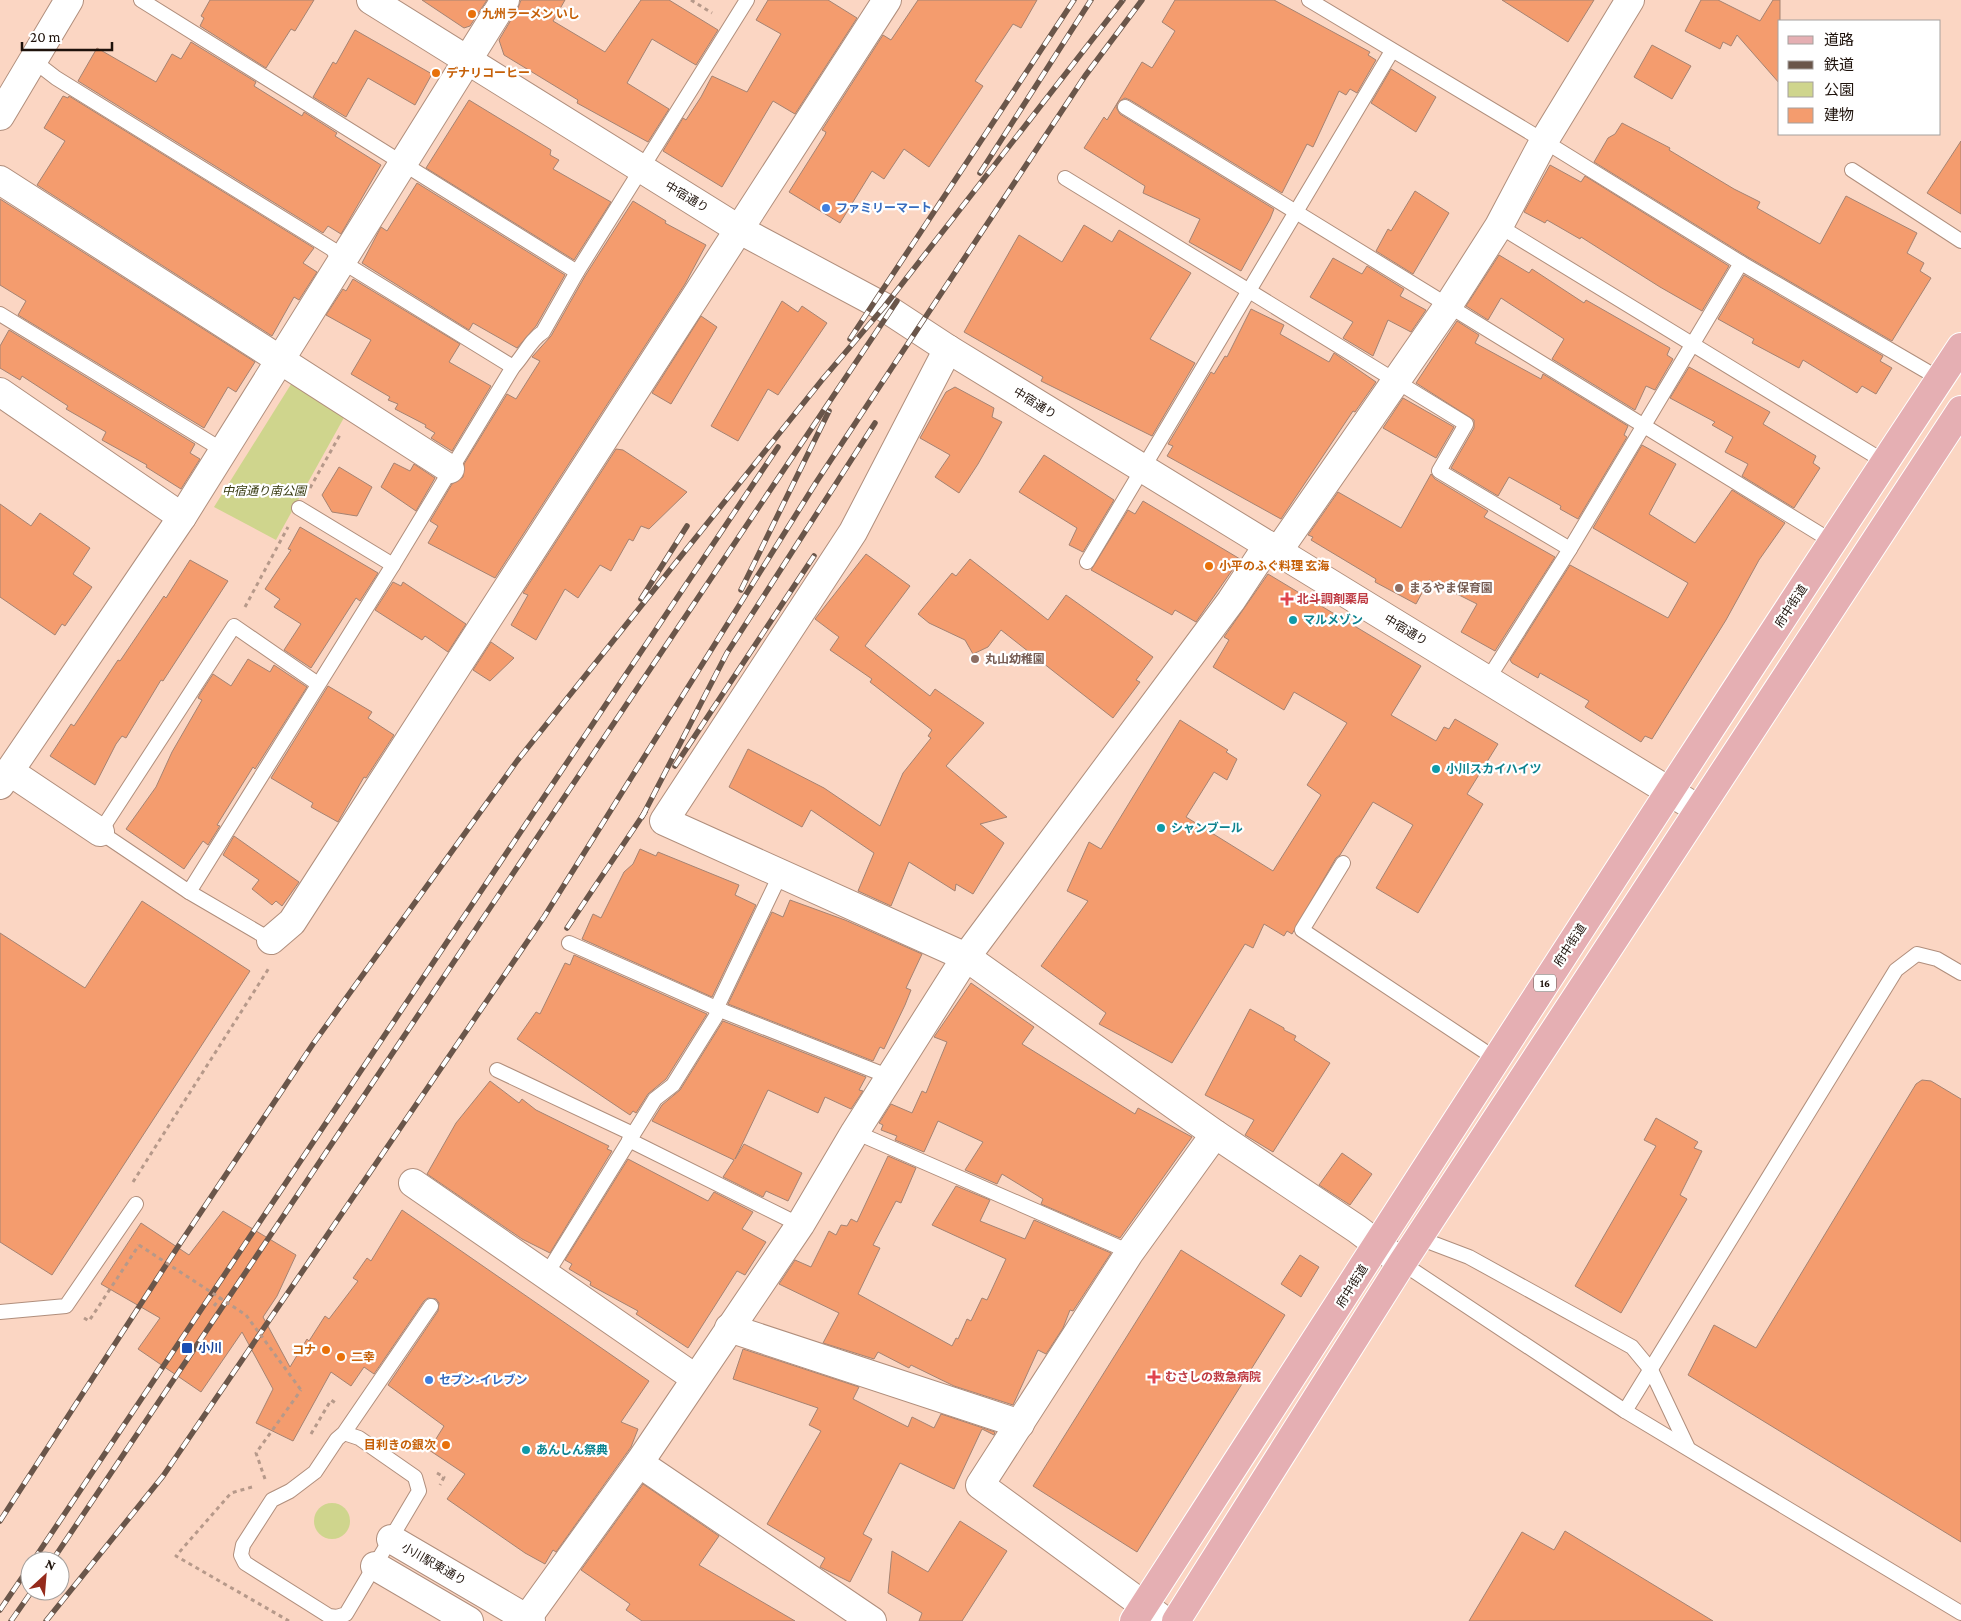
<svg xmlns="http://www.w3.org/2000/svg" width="1961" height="1621" viewBox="0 0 1961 1621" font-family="'Crimson Pro','Noto Sans JP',serif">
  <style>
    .green { fill: #cfd58d }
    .building { fill: #f49c6e; stroke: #a58372 }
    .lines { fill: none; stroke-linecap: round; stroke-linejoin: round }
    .service-casing { stroke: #b08e7c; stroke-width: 16 }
    .minor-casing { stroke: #b08e7c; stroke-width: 30 }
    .tertiary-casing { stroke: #b08e7c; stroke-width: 30 }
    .primary-casing { stroke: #fff; stroke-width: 30 }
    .path { stroke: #b6998a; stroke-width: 3; stroke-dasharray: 4 4; stroke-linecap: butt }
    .service { stroke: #fff; stroke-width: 14 }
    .minor { stroke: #fff; stroke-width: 28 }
    .tertiary { stroke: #fff; stroke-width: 28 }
    .primary { stroke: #e5afb3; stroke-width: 28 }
    .rail-casing { stroke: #6a564a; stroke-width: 5.5 }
    .rail { stroke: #fff; stroke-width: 4; stroke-dasharray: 11; stroke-linecap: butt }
    .path-bridge { stroke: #b6998a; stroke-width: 3; stroke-dasharray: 4 4; stroke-linecap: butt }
    .food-dot { fill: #e8710a; stroke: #fff; stroke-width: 2 }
    .shop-dot { fill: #3f7fe0; stroke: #fff; stroke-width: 2 }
    .education-dot { fill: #8d6e63; stroke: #fff; stroke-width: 2 }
    .health-dot { fill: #e0444e; stroke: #fff; stroke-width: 2 }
    .culture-dot { fill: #0f9aa8; stroke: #fff; stroke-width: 2 }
    .transit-dot { fill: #1a4fb4; stroke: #fff; stroke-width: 2 }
    .labels { text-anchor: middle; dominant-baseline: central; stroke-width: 4.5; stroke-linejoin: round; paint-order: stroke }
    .shield { fill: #fff; stroke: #625954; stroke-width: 1 }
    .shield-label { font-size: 11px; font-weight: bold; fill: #1e120b }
    .food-label { font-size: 12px; font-weight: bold; fill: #c56008; stroke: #fff; text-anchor: start }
    .street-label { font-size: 12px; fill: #1e120b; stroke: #fff }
    .shop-label { font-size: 12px; font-weight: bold; fill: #366cbe; stroke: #fff; text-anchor: start }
    .park-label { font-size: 12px; font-style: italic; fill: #35380e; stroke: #fff }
    .education-label { font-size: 12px; font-weight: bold; fill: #785e54; stroke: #fff; text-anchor: start }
    .health-label { font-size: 12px; font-weight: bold; fill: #be3a42; stroke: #fff; text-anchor: start }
    .culture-label { font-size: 12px; font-weight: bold; fill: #0d838f; stroke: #fff; text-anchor: start }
    .transit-label { font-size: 12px; font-weight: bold; fill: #164399; stroke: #fff; text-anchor: start }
  </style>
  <rect width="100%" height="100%" fill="#fbd6c3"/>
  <g class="green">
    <path d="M293,381L346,414L276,540L214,507Z"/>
    <circle cx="332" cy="1521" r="18"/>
  </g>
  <g class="building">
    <path d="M210,0H314L295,31L291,29L266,68L200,26L204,18L201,16Z"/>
    <path d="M422,0H487L470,26L464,28Z"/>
    <path d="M521,0H565L553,21L605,52L641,0H669L718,30L696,65L652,39L627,83L669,109L648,142L577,103L578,100L504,55L499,40L518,8Z"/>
    <path d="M768,0H828L857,18L795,114L773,101L722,187L663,151L683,118L686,120L701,97L712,76L747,92L781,34L756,20Z"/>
    <path d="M918,0H1037L1021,28L1013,24L975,81L983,86L929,167L904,149L884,179L872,171L840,223L789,192L825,135L826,132L822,130L883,35L891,40Z"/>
    <path d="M1175,0H1274L1370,52L1368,55L1376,60L1357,93L1350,89L1346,95L1339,91L1313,147L1307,144L1282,193L1130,100L1125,98L1118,102L1116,107L1120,114L1274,209L1270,219L1241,271L1189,242L1200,219L1143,193L1145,186L1084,148L1104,117L1107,120L1142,62L1152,68L1175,31L1162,22Z"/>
    <path d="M1502,0H1594L1568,42Z"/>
    <path d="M1701,0H1718L1760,21L1773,0H1780V84L1737,35L1731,46L1723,42L1720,49L1685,31Z"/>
    <path d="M355,30L432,74L415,105L368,78L346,117L313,97L333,62L336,64Z"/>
    <path d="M191,42L256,82L254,86L302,116L304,112L337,133L335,136L381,165L341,234L328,226L323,233L78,81L97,48L156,82L172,54L181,59Z"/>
    <path d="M1652,45L1691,66L1672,99L1634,77Z"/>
    <path d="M1391,69L1436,97L1416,132L1371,103Z"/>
    <path d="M63,96L68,98L69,96L314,248L303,263L317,272L299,300L294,297L272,336L37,185L65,141L44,128Z"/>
    <path d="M469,100L551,150L550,155L559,160L553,169L611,202L574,260L426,168Z"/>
    <path d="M1622,123L1670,148L1669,150L1734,189L1760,202L1757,208L1820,244L1846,196L1917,233L1907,253L1924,263L1920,271L1931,278L1892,341L1746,256L1594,162L1608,138L1615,134Z"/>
    <path d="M1961,141V214L1927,193Z"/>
    <path d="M1550,165L1581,182L1585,176L1729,266L1702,311L1660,287L1581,237L1580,239L1547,220L1545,223L1524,212Z"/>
    <path d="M417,183L565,275L536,326L517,348L473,323L469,330L362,263L381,227L387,231Z"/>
    <path d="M1415,191L1449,213L1413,274L1376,251L1388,229L1391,231Z"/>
    <path d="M0,199L255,362L236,392L228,387L204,428L18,315L26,301L0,285Z"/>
    <path d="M633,201L666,221L665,223L706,245L685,284L495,578L428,543L438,526L430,521L452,484L463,477L464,464L507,394L516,399L540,361L532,357L551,336L585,276Z"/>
    <path d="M1084,225L1112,242L1119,230L1191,273L1150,339L1195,363L1152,436L1041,381L1043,377L964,332L1019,235L1062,262Z"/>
    <path d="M1499,255L1529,273L1532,269L1584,303L1586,300L1670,348L1667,355L1673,359L1655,390L1646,386L1635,410L1552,359L1564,339L1501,298L1488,320L1466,306Z"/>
    <path d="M1333,258L1362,274L1367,266L1404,289L1400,296L1426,310L1411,332L1388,320L1373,356L1343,338L1353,322L1310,297Z"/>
    <path d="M1744,275L1883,356L1880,361L1892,368L1876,394L1862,386L1857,393L1803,360L1799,368L1752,343L1754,339L1718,319Z"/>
    <path d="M353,279L460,344L449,362L491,386L452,451L431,438L435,433L425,427L426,425L395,409L398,404L388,400L390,397L351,374L371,340L326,315L343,289L346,291Z"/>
    <path d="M782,301L798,312L802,306L827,323L778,395L768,389L738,441L711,426Z"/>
    <path d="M1251,309L1284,325L1280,334L1329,362L1334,353L1376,382L1355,412L1353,411L1281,519L1167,456L1173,446L1168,444L1211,372L1214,374L1225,356L1227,357Z"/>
    <path d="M701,316L717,327L671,404L652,393Z"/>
    <path d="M1457,321L1479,335L1475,343L1541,379L1543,374L1628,426L1624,435L1627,437L1578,519L1560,509L1561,506L1509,477L1498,496L1451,468L1474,428V420L1416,383Z"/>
    <path d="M9,330L195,444L190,453L200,459L181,489L146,467L147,465L102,440L106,432L66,409L68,406L22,376L20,380L0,368V346Z"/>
    <path d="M1689,367L1770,412L1763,424L1816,456L1813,463L1820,468L1794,508L1742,476L1748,464L1725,452L1733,437L1712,425L1715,422L1670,398Z"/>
    <path d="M955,387L994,408L992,417L1002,422L978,464L959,493L935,477L950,455L920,438L946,392Z"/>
    <path d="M1403,398L1454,427L1436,458L1383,428Z"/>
    <path d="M1642,445L1676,464L1649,514L1695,543L1732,490L1785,523L1759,560L1726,620L1652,739L1645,736L1641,742L1585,707L1589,701L1540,673L1538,678L1512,663L1510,660L1570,565L1668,618L1688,583L1593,528Z"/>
    <path d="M616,449L623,450L687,492L649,529L641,526L633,541L629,539L611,571L600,565L578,598L565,589L536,640L511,625L528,595L523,593Z"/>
    <path d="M1044,455L1114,500L1083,552L1069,545L1077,528L1019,492Z"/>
    <path d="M394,463L410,471L414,464L435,478L416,511L381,487Z"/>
    <path d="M339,467L372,487L357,516L332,512L322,495Z"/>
    <path d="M1431,474L1435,479L1488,511L1484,517L1555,557L1495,651L1461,632L1477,604L1429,580L1416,604L1375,582L1376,579L1311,540L1313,537L1308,535L1338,492L1401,528Z"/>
    <path d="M1143,501L1240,559L1196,622L1175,610L1172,615L1091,570L1128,510L1135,514Z"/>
    <path d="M0,504L31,526L40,513L90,548L73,574L92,587L65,626L62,624L55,635L0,597Z"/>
    <path d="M300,527L378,573L360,601L356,598L311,668L284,650L301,624L274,607L280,599L265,589L291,550L288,549Z"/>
    <path d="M866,554L910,586L865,646L930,696L935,689L984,723L946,766L1007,817L980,824L1004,843L973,894L956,884L955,891L909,862L891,906L858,891L874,853L811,810L802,827L729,787L748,749L824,788L880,826L903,773L931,738L928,736L932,730L870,682L872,679L830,650L839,637L815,619Z"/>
    <path d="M970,559L1048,620L1066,595L1153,657L1136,680L1140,682L1113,718L1001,630L988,647L973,654L965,640L929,623L918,614L952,573L956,576Z"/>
    <path d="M190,560L228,581L163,681L161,680L126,738L122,736L116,744L95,785L50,756L71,724L74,726L118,660L120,661L164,596L166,598Z"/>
    <path d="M1268,574L1421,666L1391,715L1436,741L1444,727L1449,729L1455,719L1498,744L1467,794L1483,804L1418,913L1376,888L1413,825L1373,802L1340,855L1336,858L1292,934L1287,931L1284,936L1264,924L1253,948L1245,944L1172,1063L1099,1024L1106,1013L1041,966L1088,901L1067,891L1089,842L1101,849L1180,720L1228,750L1226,752L1237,759L1227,780L1214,772L1186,817L1273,871L1321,795L1307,785L1347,723L1294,692L1284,710L1213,667L1229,640L1224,637Z"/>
    <path d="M393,582L401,586L403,582L466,624L448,652L425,636L422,640L375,610Z"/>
    <path d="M491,642L514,658L490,681L473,670Z"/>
    <path d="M248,659L270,672L274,665L307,687L255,769L253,767L217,825L220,826L208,845L203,841L184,869L126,829L156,787L172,752L202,700L198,698L200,694L213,674L231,686Z"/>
    <path d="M328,686L372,712L368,718L394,735L366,778L364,777L338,822L311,807L313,803L271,778Z"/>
    <path d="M234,836L299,882L282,906L276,901L272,905L252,889L259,880L223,855Z"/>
    <path d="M640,849L656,856L658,852L739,885L735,895L756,905L712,997L582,939L593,914L601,918L624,872L633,864Z"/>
    <path d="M790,900L845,920L922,954L906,988L911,990L905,1005L884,1049L880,1047L873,1061L728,1004L772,912L783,917Z"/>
    <path d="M142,901L250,971L52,1275L0,1242V933L85,988Z"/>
    <path d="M574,955L707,1014L666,1079L648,1094L636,1113L633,1111L630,1115L517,1039L536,1012L540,1014L565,963L570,965Z"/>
    <path d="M971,983L1034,1027L1022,1044L1135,1114L1138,1108L1192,1137L1120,1238L1041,1204L1043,1199L1002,1174L997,1184L965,1170L983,1142L938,1121L924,1152L895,1140L897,1136L881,1130L883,1125L879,1123L891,1104L912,1113L922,1091L926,1093L947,1042L934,1037Z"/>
    <path d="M1250,1009L1284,1028V1030L1296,1036L1294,1040L1330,1063L1273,1152L1245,1135L1254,1120L1205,1095Z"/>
    <path d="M723,1021L866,1077L859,1090L863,1091L851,1109L825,1097L818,1113L768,1090L735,1159L744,1144L802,1173L788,1201L766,1191L763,1197L723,1177L734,1160L652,1121L662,1105L680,1090Z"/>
    <path d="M1922,1080L1931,1081L1961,1099V1542L1688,1375L1714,1325L1756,1348L1916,1084Z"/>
    <path d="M490,1081L519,1103L522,1099L536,1110L609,1146L607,1149L612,1151L550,1253L522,1239L427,1174L456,1123Z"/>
    <path d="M1656,1118L1698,1142L1694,1148L1702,1151L1680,1195L1687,1199L1621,1313L1575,1286L1656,1146L1644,1140Z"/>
    <path d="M1342,1153L1372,1174L1350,1205L1319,1185Z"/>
    <path d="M888,1156L916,1168L901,1203L896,1201L873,1245L880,1248L858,1294L952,1346L956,1338L958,1339L967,1319L971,1321L982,1298L987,1300L1006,1259L932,1225L956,1186L990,1200L980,1221L1025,1239L1034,1220L1111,1253L1073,1311L1070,1310L1063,1328L1046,1354L1038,1350L1013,1405L954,1386L911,1365L909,1368L878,1352L874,1359L823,1343L839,1313L779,1284L795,1260L811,1267L829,1231L836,1235L841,1225L847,1226L851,1219L857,1222Z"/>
    <path d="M628,1159L708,1201L714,1192L753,1212L742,1229L766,1242L745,1275L737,1271L688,1348L636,1314L638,1311L590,1285L591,1282L569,1269L572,1264L565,1260Z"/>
    <path d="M402,1210L649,1381L621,1422L638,1429L631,1447L556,1552L553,1550L545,1564L525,1553L447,1499L465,1474L429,1450L444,1426L388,1385L438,1311L439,1303L436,1299L428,1298L424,1301L374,1374L364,1367L351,1386L331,1372L293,1441L256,1423L273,1389L242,1332L201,1392L138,1349L160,1318L101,1284L141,1223L189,1255L223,1211L296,1255L277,1296L263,1317L290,1367L307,1339L309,1341L325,1316L329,1319L358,1281L353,1278L367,1258L371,1261Z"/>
    <path d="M1181,1250L1285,1315L1137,1552L1033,1486Z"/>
    <path d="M1300,1255L1319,1267L1301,1297L1281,1284Z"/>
    <path d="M743,1349L859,1387L853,1399L908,1427L912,1417L934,1428L941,1414L995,1432L994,1435L982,1429L954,1489L900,1463L863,1534L872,1539L850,1582L820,1567L825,1558L767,1524L821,1431L809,1425L818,1408L733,1379Z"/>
    <path d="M643,1484L719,1536L699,1565L795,1621H642L626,1610L630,1604L581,1570Z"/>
    <path d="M960,1521L1007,1551L962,1621H919L922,1613L888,1593L892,1551L928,1572Z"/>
    <path d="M1565,1531L1713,1621H1469L1522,1532L1554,1550Z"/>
  </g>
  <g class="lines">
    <defs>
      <g id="service">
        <path d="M141,0L577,272"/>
        <path d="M1309,0L1544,141L1741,263L1940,379"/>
        <path d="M34,61L56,78L332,249L341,261L513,367"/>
        <path d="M1125,107L1833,542"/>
        <path d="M1852,170L1961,241"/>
        <path d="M1065,178L1466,424L1439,471L1570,549"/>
        <path d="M1499,226L1885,462"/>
        <path d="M0,314L224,451"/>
        <path d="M299,508L393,565"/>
        <path d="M1087,562L1392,51"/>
        <path d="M1488,679L1570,549L1741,263"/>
        <path d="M318,684L234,626L100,832L189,892L393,565L513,367C524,356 530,340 543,332L577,272L747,0"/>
        <path d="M1343,863L1302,930L1496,1059"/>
        <path d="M189,892L271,940"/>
        <path d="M569,943L725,1012L890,1077"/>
        <path d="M497,1070L633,1134"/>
        <path d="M855,1132L1130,1252"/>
        <path d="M629,1140L800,1225"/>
        <path d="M1419,1238L1469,1257L1632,1347L1651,1370L1687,1446"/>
        <path d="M1402,1263L1625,1411L1961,1613"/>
        <path d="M546,1275L655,1099L673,1085L716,1016L717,1007L781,873"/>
        <path d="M0,1312L66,1306L136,1204"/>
        <path d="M1625,1411L1896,970L1917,954L1937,959L1961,973"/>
        <path d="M344,1433L359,1438L415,1477L419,1491L346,1614L337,1617L329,1616L245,1563L241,1555L243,1545L272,1500L290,1491L315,1472L337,1439L344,1433L431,1306"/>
      </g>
      <g id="minor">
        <path d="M371,0L740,230L884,307L948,349L1698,809"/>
        <path d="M0,180L450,469"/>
        <path d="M948,349L853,532L664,821L966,957L1215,1134L1357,1229L1402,1263"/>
        <path d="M0,392L182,517"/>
        <path d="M1278,551L1448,306L1499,226L1544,141L1630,0"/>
        <path d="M9,771L100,832"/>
        <path d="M0,785L182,517L505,0"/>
        <path d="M271,940L292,922L887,0"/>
        <path d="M413,1183L695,1378"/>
        <path d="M729,1328L1020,1424"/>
        <path d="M639,1463L872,1621"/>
        <path d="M391,1539L531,1621"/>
        <path d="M375,1566L469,1621"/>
        <path d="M525,1621L639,1463L800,1225L855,1132L966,957L1231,601L1268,545"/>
        <path d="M1165,1621L980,1485L1130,1252L1215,1134"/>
      </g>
      <path id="tertiary" d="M0,116L69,0"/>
      <g id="primary">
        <path d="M1134,1621C1409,1196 1681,769 1961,347"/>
        <path d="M1176,1621L1402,1263L1961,410"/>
      </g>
    </defs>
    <use href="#service" class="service-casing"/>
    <use href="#minor" class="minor-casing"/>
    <use href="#tertiary" class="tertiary-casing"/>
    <use href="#primary" class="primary-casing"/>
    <g class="path">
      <path d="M691,0L712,13"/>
      <path d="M310,488L341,433"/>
      <path d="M245,607L288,527"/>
      <path d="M133,1182L269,968"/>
      <path d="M214,1306L221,1297"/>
      <path d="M84,1318L89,1321L139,1245"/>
      <path d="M311,1434L331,1400L337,1404"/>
      <path d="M437,1473L444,1477L440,1485"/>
      <path d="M265,1479L256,1453L301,1390"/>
      <path d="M252,1487L231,1493L176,1556L289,1621"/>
    </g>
    <use href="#service" class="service"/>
    <use href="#minor" class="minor"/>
    <use href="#tertiary" class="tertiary"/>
    <use href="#primary" class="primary"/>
    <defs>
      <g id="rail">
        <path d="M980,173L1091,0"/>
        <path d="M850,339L1074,0"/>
        <path d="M741,590L829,411"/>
        <path d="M641,599L687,526"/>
        <path d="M675,766L814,556"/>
        <path d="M642,817L727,653L875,423"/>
        <path d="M567,928L645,812"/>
        <path d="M0,1521L181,1242L313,1044L517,761L822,380L884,307L1123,0"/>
        <path d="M33,1561L778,447"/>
        <path d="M52,1561L897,301"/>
        <path d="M0,1610L30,1566"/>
        <path d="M11,1621L32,1591"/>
        <path d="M46,1621L163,1476L544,917L817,481L1085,76L1142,0"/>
      </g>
    </defs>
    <use href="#rail" class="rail-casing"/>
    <use href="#rail" class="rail"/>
    <path class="path-bridge" d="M139,1245L246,1315L301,1390"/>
  </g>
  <g class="food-dot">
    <circle cx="472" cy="14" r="5"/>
    <circle cx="436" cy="73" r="5"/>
    <circle cx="1209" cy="566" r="5"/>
    <circle cx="326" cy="1350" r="5"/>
    <circle cx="341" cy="1357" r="5"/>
    <circle cx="446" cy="1445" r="5"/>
  </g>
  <g class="shop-dot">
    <circle cx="826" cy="208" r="5"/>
    <circle cx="429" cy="1380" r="5"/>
  </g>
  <g class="education-dot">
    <circle cx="1399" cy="588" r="5"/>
    <circle cx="975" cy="659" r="5"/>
  </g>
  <g class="health-dot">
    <path d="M1284.5 591.5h5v5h5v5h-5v5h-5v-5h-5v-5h5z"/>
    <path d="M1151.5 1369.5h5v5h5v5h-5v5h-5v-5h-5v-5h5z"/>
  </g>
  <g class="culture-dot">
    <circle cx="1293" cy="620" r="5"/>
    <circle cx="1436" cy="769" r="5"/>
    <circle cx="1161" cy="828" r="5"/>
    <circle cx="526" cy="1450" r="5"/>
  </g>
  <rect class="transit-dot" x="181" y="1342" width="12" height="12" rx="2.5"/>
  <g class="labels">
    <rect class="shield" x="1534" y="974.5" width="22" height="17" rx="4"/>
    <g class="shield-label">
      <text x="1545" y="983">16</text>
    </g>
    <g class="food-label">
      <text x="482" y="14">九州ラーメン いし</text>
      <text x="446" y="73">デナリコーヒー</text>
      <text x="1219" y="566">小平のふぐ料理 玄海</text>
      <text x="316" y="1350" text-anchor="end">コナ</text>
      <text x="351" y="1357">二幸</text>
      <text x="436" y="1445" text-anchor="end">目利きの銀次</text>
    </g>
    <g class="street-label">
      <text transform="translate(687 197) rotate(31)">中宿通り</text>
      <text transform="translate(1035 403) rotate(32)">中宿通り</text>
      <text transform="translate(1791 606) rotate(-57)">府中街道</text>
      <text transform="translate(1406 630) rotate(31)">中宿通り</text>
      <text transform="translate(1570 945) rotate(-57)">府中街道</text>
      <text transform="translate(1352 1286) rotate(-58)">府中街道</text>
      <text transform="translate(434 1564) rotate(30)">小川駅東通り</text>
    </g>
    <g class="shop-label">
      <text x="836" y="208">ファミリーマート</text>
      <text x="439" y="1380">セブン-イレブン</text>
    </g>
    <g class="park-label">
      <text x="264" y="491">中宿通り南公園</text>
    </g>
    <g class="education-label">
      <text x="1409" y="588">まるやま保育園</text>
      <text x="985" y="659">丸山幼稚園</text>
    </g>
    <g class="health-label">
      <text x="1297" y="599">北斗調剤薬局</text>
      <text x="1165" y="1377">むさしの救急病院</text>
    </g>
    <g class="culture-label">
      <text x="1303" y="620">マルメゾン</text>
      <text x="1446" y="769">小川スカイハイツ</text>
      <text x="1171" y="828">シャンブール</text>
      <text x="536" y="1450">あんしん祭典</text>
    </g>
    <g class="transit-label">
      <text x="198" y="1348">小川</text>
    </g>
  </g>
  <rect x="1778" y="20" width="162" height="115" fill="#ffffff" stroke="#a5a09d"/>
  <rect x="1788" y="36" width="25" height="8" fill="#e5afb3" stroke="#a5a09d"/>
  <text x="1824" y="45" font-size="15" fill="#1e120b">道路</text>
  <rect x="1788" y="61" width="25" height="8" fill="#6a564a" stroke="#a5a09d"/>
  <text x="1824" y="70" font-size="15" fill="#1e120b">鉄道</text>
  <rect x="1788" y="82" width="25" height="15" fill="#cfd58d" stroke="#a5a09d"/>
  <text x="1824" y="95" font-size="15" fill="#1e120b">公園</text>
  <rect x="1788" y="108" width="25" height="15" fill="#f49c6e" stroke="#a5a09d"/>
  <text x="1824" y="120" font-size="15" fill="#1e120b">建物</text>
  <g transform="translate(45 1576) rotate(26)"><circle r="24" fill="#ffffff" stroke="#a5a09d"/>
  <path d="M0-4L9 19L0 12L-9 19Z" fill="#952b1c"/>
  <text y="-8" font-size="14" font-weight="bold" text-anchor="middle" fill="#1e120b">N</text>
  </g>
  <path d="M22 42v8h90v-8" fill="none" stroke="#1e120b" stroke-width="2.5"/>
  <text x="30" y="42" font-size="15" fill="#1e120b" stroke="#ffffff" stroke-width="4" paint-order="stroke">20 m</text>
</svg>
